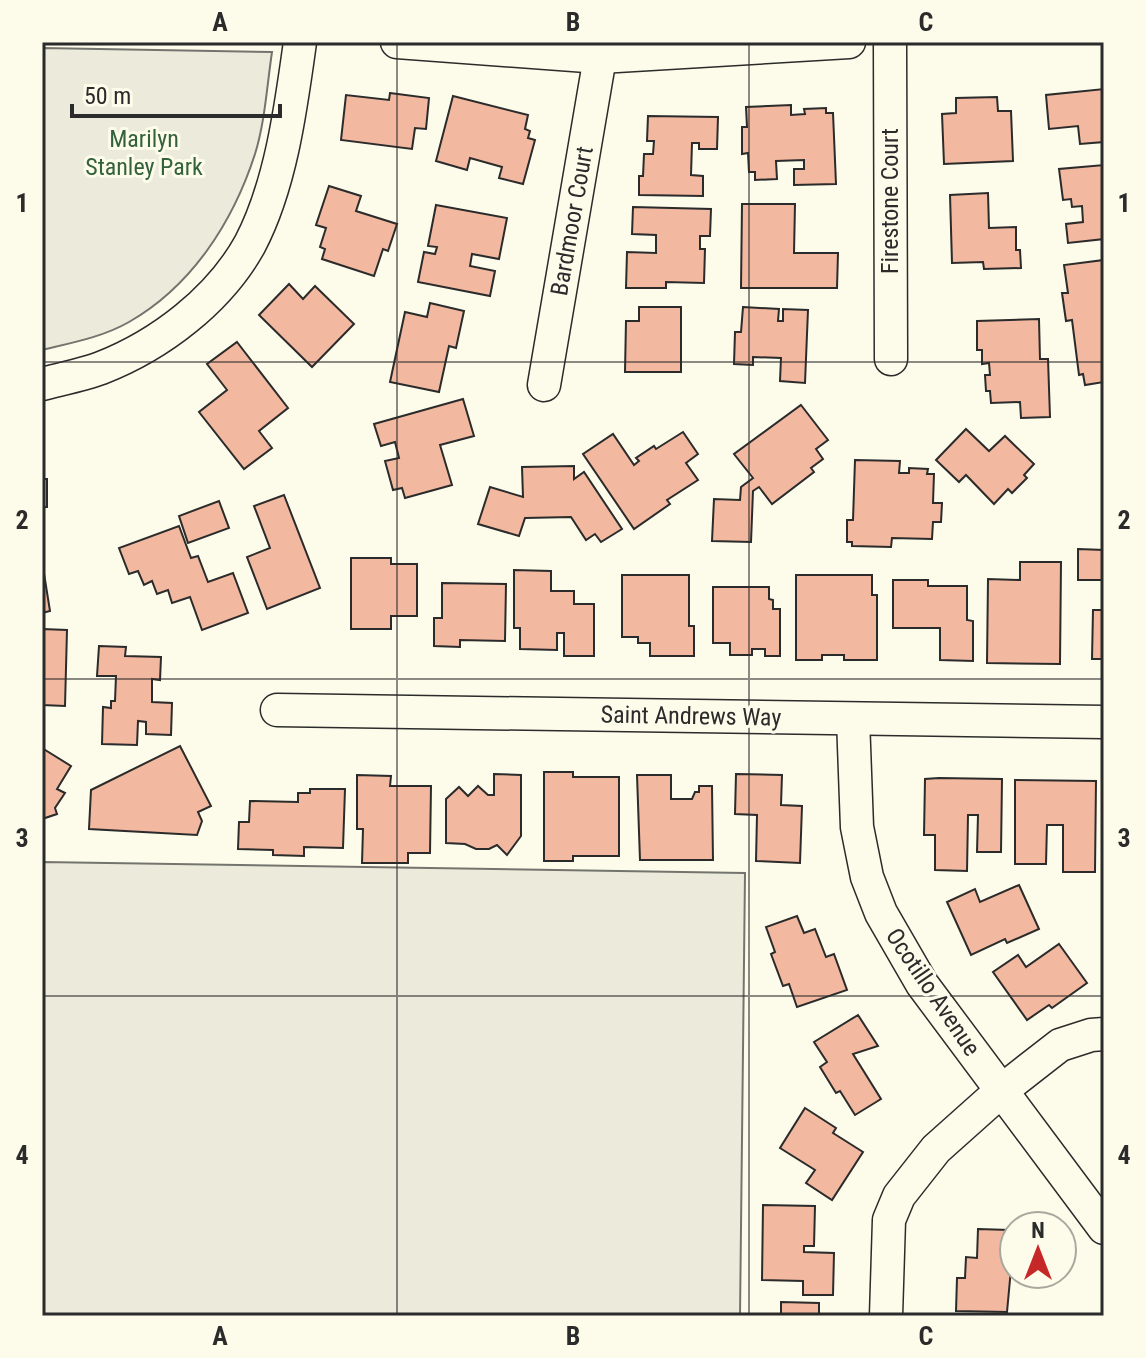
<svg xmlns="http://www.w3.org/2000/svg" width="1146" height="1358" viewBox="0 0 1146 1358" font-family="'Roboto Condensed',sans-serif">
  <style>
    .green { fill: #ecebdb; stroke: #74746e; stroke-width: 2 }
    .building { fill: #f2b8a0; stroke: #2b2b2b; stroke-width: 2 }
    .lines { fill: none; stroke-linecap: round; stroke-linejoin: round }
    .minor-casing { stroke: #2b2b2b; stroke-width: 35 }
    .minor { stroke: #fdfbea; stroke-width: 32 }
    .grid { fill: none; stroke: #2b2b2b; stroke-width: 2; stroke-opacity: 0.55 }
    .labels { text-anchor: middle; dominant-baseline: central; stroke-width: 6; stroke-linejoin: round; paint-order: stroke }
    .park-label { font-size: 24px; fill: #34623c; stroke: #fdfbea }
    .street-label { font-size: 24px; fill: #2b2b2b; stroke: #fdfbea }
    .neatline { fill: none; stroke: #2b2b2b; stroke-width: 3 }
    .grid-label { font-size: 26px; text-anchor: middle; font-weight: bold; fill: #2b2b2b }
  </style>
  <rect width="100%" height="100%" fill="#fdfbea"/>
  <g class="green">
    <path d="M42,48L272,52C267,85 265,122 255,154C233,222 192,286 129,322C103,337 71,343 42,350Z"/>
    <path d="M42,862L745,873L740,1316H42Z"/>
  </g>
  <g class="building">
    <path d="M1104,89V142L1080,144L1078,126L1049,129L1046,95Z"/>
    <path d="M390,93L429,98L426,129L415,128L412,149L341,140L346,95L389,100Z"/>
    <path d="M453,96L528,115L525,129L530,131L528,138L535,140L523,184L499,178L502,167L470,158L467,170L436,161Z"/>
    <path d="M997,97L998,111H1011L1013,161L944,164L942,114L956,113V98Z"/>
    <path d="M791,105V115L805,114L804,109L826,108V113H833L836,184L794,185V169H804V160L776,161L777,179L755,180V172H749L748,153L742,154V127H747L746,107Z"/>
    <path d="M648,116L718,117L717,149H699V143H692L691,175L703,176V196L639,195V176H643L644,154H653L654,141H647Z"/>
    <path d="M1104,165V239L1068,243L1066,224L1083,222L1082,206L1072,207L1071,199L1063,200L1059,169Z"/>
    <path d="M329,186L361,196L356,211L397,224L388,251L383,249L374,276L322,259L325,249L320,247L326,228L316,225Z"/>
    <path d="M988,193L989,228L1016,227V250H1020L1021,268L984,269L983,262L952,263L950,195Z"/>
    <path d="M742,204H795L794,253H838L837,288H741Z"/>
    <path d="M436,205L507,218L499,259L472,254L470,266L495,271L490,296L418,282L424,252L435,254L437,247L428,246Z"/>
    <path d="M633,207L711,209L710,236H700V249H705L704,283L666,282V288H626L627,252L656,253V235L632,234Z"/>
    <path d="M1104,260V382L1085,385L1083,374L1079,375L1072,320L1066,321L1062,293H1068L1064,265Z"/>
    <path d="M289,284L303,299L315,286L354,324L312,367L259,315Z"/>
    <path d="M430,303L464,311L456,348L449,346L439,392L390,382L405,312L427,317Z"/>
    <path d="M639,307H681V372H625L626,321H639Z"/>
    <path d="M743,307L779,309L778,321H783V309L808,310L805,383L780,381L781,358L753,357V365L734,364L735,332H741Z"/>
    <path d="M1039,319L1040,359H1048L1050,417L1021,418L1020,402L991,403L990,391H986L985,375H990L989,363L982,364V350H977V321Z"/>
    <path d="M237,342L288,408L259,431L272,448L244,469L199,412L227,390L207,364Z"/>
    <path d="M463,399L474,436L440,445L452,485L405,498L402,488L393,490L385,461L399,458L395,442L381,446L374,424Z"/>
    <path d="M801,405L828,440L816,449L823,459L811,468L814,472L772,504L759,487L753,491L751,542L712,541L714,499L740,500L741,487L753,478L734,454Z"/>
    <path d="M966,429L989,451L1005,436L1034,464L1024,475L1027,478L1012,493L1008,489L994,504L966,475L959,482L936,460Z"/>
    <path d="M683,432L698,454L686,463L698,480L667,500L670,504L634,529L583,454L613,434L634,465L639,461L636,458L654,446L656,449Z"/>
    <path d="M855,460L900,461L899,473H909V468L928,469L927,474H934L933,503H942L941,522H933L932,539L892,538L891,547L852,546V542H847V520H853Z"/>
    <path d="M574,466V479L584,472L622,529L601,542L595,534L586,540L571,517L525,518L519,536L478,524L490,487L523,497L522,467Z"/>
    <rect x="42" y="479" width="5" height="28"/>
    <path d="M284,495L320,588L267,609L247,557L270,548L254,506Z"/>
    <path d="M219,501L229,528L188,543L179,516Z"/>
    <path d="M179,526L191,558L198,556L208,582L233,573L248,613L202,630L190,597L172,603L168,590L157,594L152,581L144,585L138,571L129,574L119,548Z"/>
    <path d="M1078,549L1104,550V659H1092L1093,610H1102V580H1078Z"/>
    <path d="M351,558H391V564H417V616H391V629H351Z"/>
    <path d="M42,561L50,611L42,613Z"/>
    <path d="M1020,562H1061L1060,664L987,663L988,579L1020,580Z"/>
    <path d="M514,570L551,571V591H574V604H594V656H564V633H557V650L520,649V628H514Z"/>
    <path d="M622,575H689V626H694V656H650V643H638V637H622Z"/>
    <path d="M796,575H872V595H877V660H844V655H822V660H796Z"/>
    <path d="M893,580H928V586H967V620L973,621V661L940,660V628H893Z"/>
    <path d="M442,583L506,584L505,641L460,640V647L434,646V618H442Z"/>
    <path d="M713,587H769V599L773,600V609H780V656H765V649H752V655H730V643H713Z"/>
    <path d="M42,629L67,630L65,706L42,705Z"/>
    <path d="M99,646L126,647L125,656L161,657L160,680L152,679V702L172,703L171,735L146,734V722L138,721L137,745L102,744L103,707L111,708V701H115L116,676H97Z"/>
    <path d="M180,746L211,806L198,812L202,821L197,835L89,829L91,790Z"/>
    <path d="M42,748L71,766L57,789L65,793L55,808L57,814L42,819Z"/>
    <path d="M544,772H573V777H619V856H573V861H544Z"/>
    <path d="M494,774L521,775V836L507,855L497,845L489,849H476L465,844L446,843V799L459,787L468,796L478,786L488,795H494Z"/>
    <path d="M736,774L782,775L781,805L802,806L800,863L756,861L757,815L735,814Z"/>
    <path d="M357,775L391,776L390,786H431L430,853H408V863H362L363,829H357Z"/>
    <path d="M637,775H671V799H692L695,792H699V786H712L713,860H640Z"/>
    <path d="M939,778L1002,779L1001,852H977L978,815H968L967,871L935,870V835H924L925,779Z"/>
    <path d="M1015,780L1096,781L1095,872H1063V825H1047L1046,864H1015Z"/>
    <path d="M310,789H345L343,848L304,847V856L273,855V850L238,849L239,822H249L250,801L298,802V793H310Z"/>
    <path d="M1019,885L1039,929L1007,943L1005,939L971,955L947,902L975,889L980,902Z"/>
    <path d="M797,916L804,933L815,929L826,957L834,954L847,990L797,1007L789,984L783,986L771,954L775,952L766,927Z"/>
    <path d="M1059,944L1087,983L1052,1008L1049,1005L1027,1020L993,972L1018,955L1026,967Z"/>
    <path d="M858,1015L878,1046L853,1054L881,1099L855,1115L840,1091L836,1093L820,1067L827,1062L814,1042Z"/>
    <path d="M805,1108L836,1128L833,1133L863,1152L832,1200L806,1183L815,1170L780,1148Z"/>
    <path d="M763,1205L815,1206L814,1246H804V1252L834,1253L833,1295H803V1281L762,1280Z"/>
    <path d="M978,1229L1009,1230L1008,1258H1012L1007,1312L956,1311L957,1278H965L966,1257L977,1258Z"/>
    <path d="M781,1302L819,1303V1316H781Z"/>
  </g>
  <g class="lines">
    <defs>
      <g id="minor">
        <path d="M397,42L600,57L849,42"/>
        <path d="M890,42L891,359"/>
        <path d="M42,384C61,379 82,375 101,368C160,345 219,300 250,244C281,185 291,107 300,42"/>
        <path d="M544,385L600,57"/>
        <path d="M277,710L1104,722"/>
        <path d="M853,719L857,827L867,877L881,913L922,984L1104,1228"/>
        <path d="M886,1316L889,1220L899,1196L936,1149L1001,1091L1060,1045L1091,1035L1104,1034"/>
      </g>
    </defs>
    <use href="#minor" class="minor-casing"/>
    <use href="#minor" class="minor"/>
  </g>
  <path class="grid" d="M397,42V1316M749,42V1316M42,362H1104M42,679H1104M42,996H1104"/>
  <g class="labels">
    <g class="park-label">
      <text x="144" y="139">Marilyn<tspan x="144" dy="28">Stanley Park</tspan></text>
    </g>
    <g class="street-label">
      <text transform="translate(890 201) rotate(-90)">Firestone Court</text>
      <text transform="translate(572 221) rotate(-80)">Bardmoor Court</text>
      <text transform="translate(691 716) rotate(1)">Saint Andrews Way</text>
      <text transform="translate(933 992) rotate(56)">Ocotillo Avenue</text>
    </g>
  </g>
  <rect width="1146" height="1358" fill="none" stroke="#fdfbea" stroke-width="88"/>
  <g transform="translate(1038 1250)"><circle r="38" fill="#fdfbea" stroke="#a9a89e" stroke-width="2"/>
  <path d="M0-6L14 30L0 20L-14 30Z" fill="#c62828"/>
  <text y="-12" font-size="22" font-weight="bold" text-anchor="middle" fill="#2b2b2b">N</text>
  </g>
  <path d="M72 104v12h208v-12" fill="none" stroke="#2b2b2b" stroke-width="4"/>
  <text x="84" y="104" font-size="24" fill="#2b2b2b" stroke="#fdfbea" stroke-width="6" paint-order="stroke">50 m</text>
  <rect x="44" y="44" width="1058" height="1270" class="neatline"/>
  <g class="grid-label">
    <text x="220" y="31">A</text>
    <text x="573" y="31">B</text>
    <text x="926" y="31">C</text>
    <text x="22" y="212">1</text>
    <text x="1124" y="212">1</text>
    <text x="22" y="529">2</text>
    <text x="1124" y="529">2</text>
    <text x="22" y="847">3</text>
    <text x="1124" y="847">3</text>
    <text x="22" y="1164">4</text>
    <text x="1124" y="1164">4</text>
    <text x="220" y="1345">A</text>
    <text x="573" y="1345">B</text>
    <text x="926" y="1345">C</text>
  </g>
</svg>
